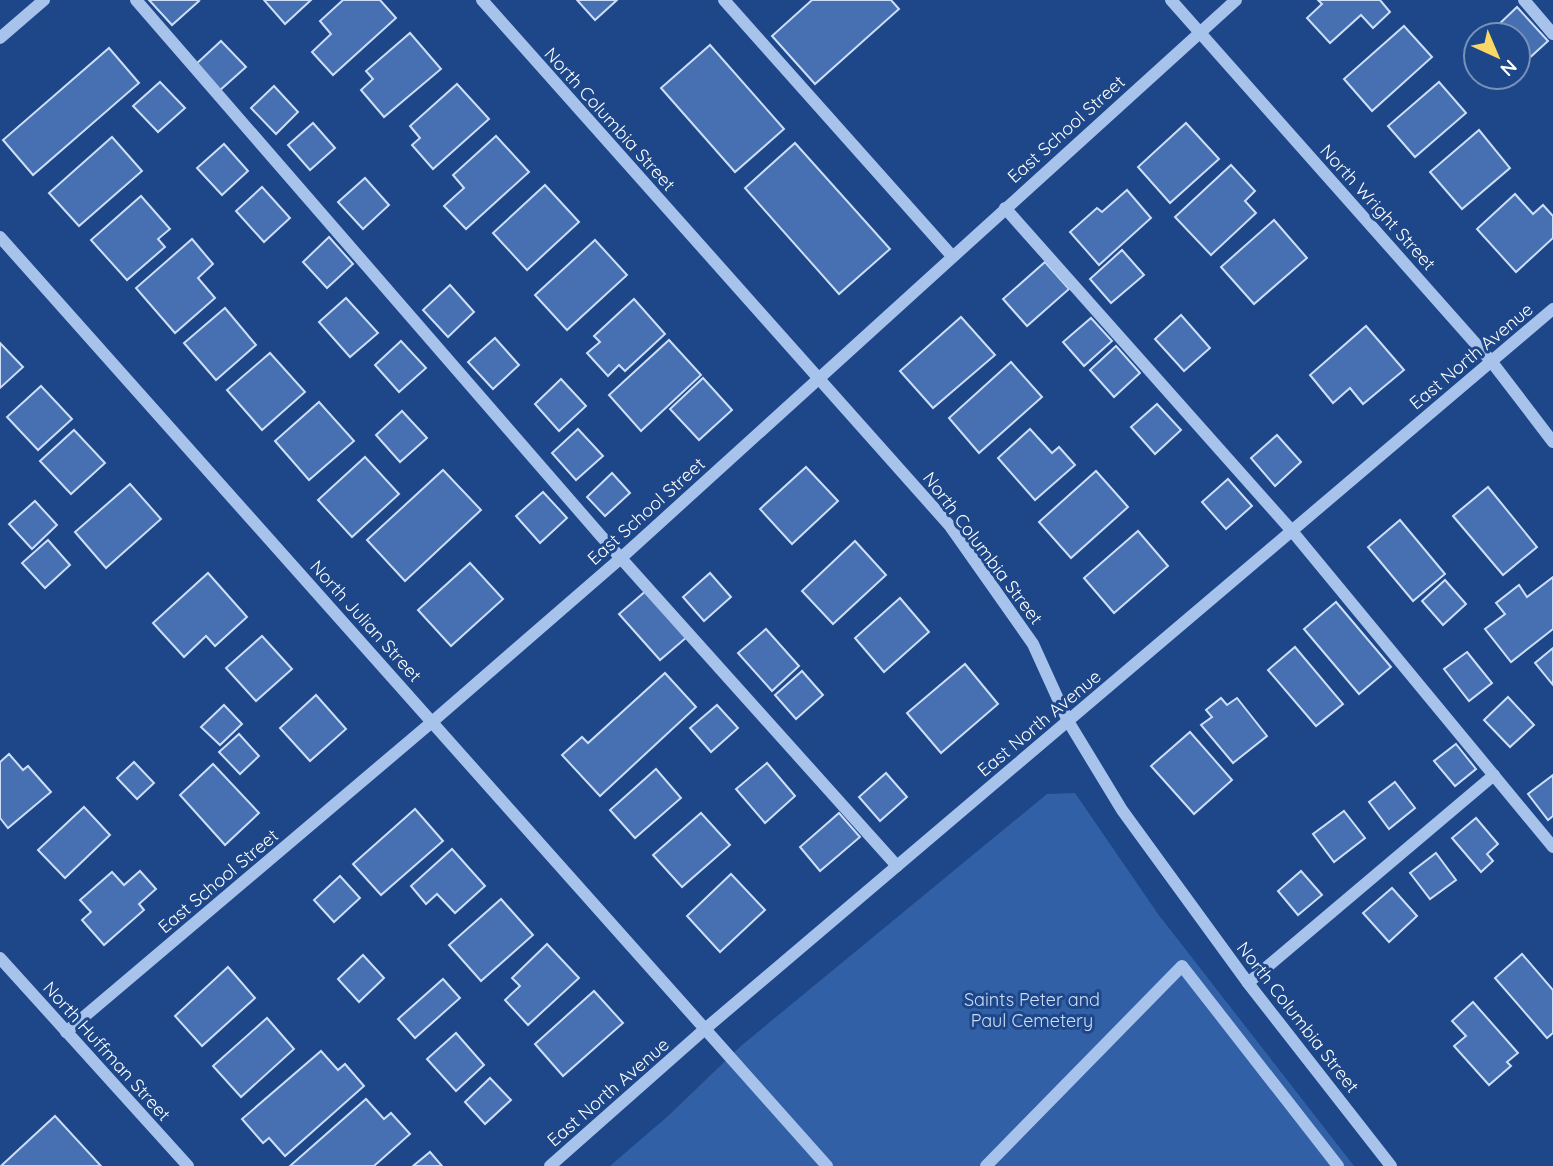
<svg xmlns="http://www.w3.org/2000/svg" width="1553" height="1166" viewBox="0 0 1553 1166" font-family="Quicksand,sans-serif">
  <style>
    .green { fill: #3160a6 }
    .building { fill: #4670b2; stroke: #cddef8; stroke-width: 2 }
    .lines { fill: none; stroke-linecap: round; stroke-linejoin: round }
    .minor { stroke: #a8c3eb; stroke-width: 12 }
    .labels { text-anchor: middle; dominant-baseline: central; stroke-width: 6; stroke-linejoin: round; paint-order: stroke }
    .street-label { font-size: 18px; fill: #fff; stroke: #1d4789 }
    .park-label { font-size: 18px; fill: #cddef8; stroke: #1d4789 }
  </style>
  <rect width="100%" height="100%" fill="#1d4789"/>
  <path class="green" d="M1075,793L1158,914L1354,1166H610L668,1116L742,1045L1047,794Z"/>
  <g class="building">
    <path d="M149,0H197L199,1L172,25Z"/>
    <path d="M264,0H311L285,24Z"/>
    <path d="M343,0H380L396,18L333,75L312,52L331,34L320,21Z"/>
    <path d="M577,0H617L595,20Z"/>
    <path d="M812,0H891L899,9L815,84L772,36Z"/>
    <path d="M1318,0H1380L1390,12L1373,28L1361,15L1330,43L1307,18L1322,4Z"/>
    <path d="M1517,7L1548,41L1525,62L1518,54V35H1500L1494,29Z"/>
    <path d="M1404,26L1432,57L1372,111L1344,79Z"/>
    <path d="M410,33L441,69L384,117L361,90L373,79L366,71Z"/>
    <path d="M221,41L246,67L219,91L195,65Z"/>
    <path d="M710,45L784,129L735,172L661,88Z"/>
    <path d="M109,48L139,83L33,175L3,140Z"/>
    <path d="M160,82L185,108L158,132L133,106Z"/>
    <path d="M1439,82L1466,113L1415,157L1388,126Z"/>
    <path d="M457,84L489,119L433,169L412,145L420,138L410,126Z"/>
    <path d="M274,86L298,112L276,134L251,108Z"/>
    <path d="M313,123L335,148L310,170L288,145Z"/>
    <path d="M1186,123L1219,159L1170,203L1138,167Z"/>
    <path d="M1479,130L1510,168L1462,209L1430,172Z"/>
    <path d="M496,136L529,172L466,229L444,206L464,188L453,175Z"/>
    <path d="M112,137L142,171L79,226L49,193Z"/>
    <path d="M795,143L890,249L839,294L745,188Z"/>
    <path d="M224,144L248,171L222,195L197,168Z"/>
    <path d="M1231,165L1255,191L1245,201L1256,213L1211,255L1175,217Z"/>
    <path d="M365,178L389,205L363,229L338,202Z"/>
    <path d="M545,185L579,222L527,270L493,233Z"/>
    <path d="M262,187L290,218L264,242L236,211Z"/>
    <path d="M1127,190L1151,218L1099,265L1070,232L1097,208L1102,212Z"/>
    <path d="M1515,194L1533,214L1543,205L1553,216V238L1516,272L1477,229Z"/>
    <path d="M141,196L170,229L158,239L165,247L127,280L91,240Z"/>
    <path d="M1274,220L1307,258L1254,304L1221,267Z"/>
    <path d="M329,237L353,264L327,288L303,262Z"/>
    <path d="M192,239L213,264L198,278L215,298L175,333L136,288Z"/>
    <path d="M595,240L627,275L567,330L535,295Z"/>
    <path d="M1122,250L1144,275L1111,303L1090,279Z"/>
    <path d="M1045,262L1069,289L1027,326L1003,299Z"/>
    <path d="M450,285L474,312L448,337L423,310Z"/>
    <path d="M346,298L378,333L350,357L319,322Z"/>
    <path d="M634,299L665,334L625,371L619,365L608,376L587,353L600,342L594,336Z"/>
    <path d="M225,308L256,345L216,380L184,343Z"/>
    <path d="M1181,315L1210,348L1184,371L1155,339Z"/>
    <path d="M961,317L995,355L933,408L900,371Z"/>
    <path d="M1091,318L1112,341L1084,366L1063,342Z"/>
    <path d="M1366,326L1404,370L1363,404L1350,388L1333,403L1310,375Z"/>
    <path d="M495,338L519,365L493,389L468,362Z"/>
    <path d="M669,340L701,375L641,431L609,395Z"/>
    <path d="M401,341L426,368L399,392L375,365Z"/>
    <path d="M0,343L23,367L0,388Z"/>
    <path d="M1116,346L1140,373L1114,397L1090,370Z"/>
    <path d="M270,353L305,392L262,430L227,390Z"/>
    <path d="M1011,362L1042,397L979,453L949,418Z"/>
    <path d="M703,378L732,410L699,440L670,409Z"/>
    <path d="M561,379L586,406L559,431L535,404Z"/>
    <path d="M41,386L72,419L38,450L7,417Z"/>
    <path d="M319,402L354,441L309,480L275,441Z"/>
    <path d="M1157,404L1181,430L1155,454L1131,427Z"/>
    <path d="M402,411L427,438L400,462L376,435Z"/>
    <path d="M578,429L603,456L576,480L552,453Z"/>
    <path d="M1030,429L1052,453L1059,447L1075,465L1035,500L998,458Z"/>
    <path d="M74,430L105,463L71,494L40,461Z"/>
    <path d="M1277,435L1301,462L1275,486L1251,458Z"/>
    <path d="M365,457L399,494L352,537L318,500Z"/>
    <path d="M806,467L838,501L792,544L760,509Z"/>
    <path d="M443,470L481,510L405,581L367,540Z"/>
    <path d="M1096,471L1128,507L1071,558L1039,522Z"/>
    <path d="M612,473L630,493L605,516L587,497Z"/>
    <path d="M1228,479L1252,506L1226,529L1202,502Z"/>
    <path d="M130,484L161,519L106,568L75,532Z"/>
    <path d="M1488,487L1537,547L1503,575L1453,516Z"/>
    <path d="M543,492L567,518L540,543L516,516Z"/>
    <path d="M35,501L57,525L32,549L9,524Z"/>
    <path d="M1400,520L1445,574L1413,601L1368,547Z"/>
    <path d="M1138,531L1168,566L1114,613L1084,578Z"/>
    <path d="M48,540L70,565L45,588L22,563Z"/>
    <path d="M855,541L886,575L833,624L802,591Z"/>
    <path d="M470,563L503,599L451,646L418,610Z"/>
    <path d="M208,573L247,617L215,646L206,636L184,657L153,623Z"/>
    <path d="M710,573L731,597L704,621L683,597Z"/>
    <path d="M1553,577V629L1511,662L1485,629L1505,614L1496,603L1519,585L1527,597Z"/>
    <path d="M1445,580L1466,604L1443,625L1422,601Z"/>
    <path d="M647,590L687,637L660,660L619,614Z"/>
    <path d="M900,598L929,632L884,672L855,638Z"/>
    <path d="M1336,602L1391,667L1359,694L1304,629Z"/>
    <path d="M766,629L799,666L772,691L738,653Z"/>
    <path d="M262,636L292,669L256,701L226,668Z"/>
    <path d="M1295,647L1343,704L1316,726L1268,670Z"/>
    <path d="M1553,648V685L1535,663Z"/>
    <path d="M1467,652L1492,683L1469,701L1444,669Z"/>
    <path d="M965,664L998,704L941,753L907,713Z"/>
    <path d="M802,671L823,695L796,719L775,695Z"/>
    <path d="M665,673L696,707L600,796L562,755L582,737L588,743Z"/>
    <path d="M316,695L346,729L310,761L280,728Z"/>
    <path d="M1508,697L1534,725L1510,747L1484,720Z"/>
    <path d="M1221,698L1227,705L1237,698L1267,736L1233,763L1201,725L1212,717L1206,710Z"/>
    <path d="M224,705L242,724L220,745L201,727Z"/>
    <path d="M717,705L738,728L711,752L690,728Z"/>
    <path d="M1190,732L1232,780L1194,814L1151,766Z"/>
    <path d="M239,734L259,756L240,774L219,752Z"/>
    <path d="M1456,744L1476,769L1455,786L1434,761Z"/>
    <path d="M9,754L23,770L28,766L51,792L8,828L0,818V762Z"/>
    <path d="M134,762L154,783L137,799L117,778Z"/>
    <path d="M767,763L795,796L765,823L736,789Z"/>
    <path d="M213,764L259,813L225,845L180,795Z"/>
    <path d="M656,769L681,798L635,838L610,810Z"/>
    <path d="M886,773L907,797L880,821L859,797Z"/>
    <path d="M1553,775V816L1548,820L1528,794Z"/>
    <path d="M1395,782L1415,808L1389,829L1369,802Z"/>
    <path d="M84,807L110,835L65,878L38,850Z"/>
    <path d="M415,809L443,841L381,895L353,864Z"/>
    <path d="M1344,811L1365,838L1334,862L1313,834Z"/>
    <path d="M701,813L730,845L682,887L653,855Z"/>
    <path d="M839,813L860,837L820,871L800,847Z"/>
    <path d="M1476,818L1498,844L1487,854L1493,861L1481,872L1452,838Z"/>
    <path d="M452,849L485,886L455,913L437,894L426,904L411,886Z"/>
    <path d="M1436,853L1456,880L1430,899L1410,873Z"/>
    <path d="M140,871L156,889L139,904L144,910L104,945L82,920L91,912L80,900L112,872L124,885Z"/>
    <path d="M1301,871L1322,895L1298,915L1278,891Z"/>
    <path d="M731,874L765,910L720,952L687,916Z"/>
    <path d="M340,876L360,898L334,922L314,900Z"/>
    <path d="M1392,888L1417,916L1389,942L1363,913Z"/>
    <path d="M501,899L533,935L481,981L449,945Z"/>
    <path d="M547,944L579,978L528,1025L505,1000L520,986L512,978Z"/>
    <path d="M1522,954L1553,990V1033L1547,1038L1495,978Z"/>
    <path d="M363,955L384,978L359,1002L338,979Z"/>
    <path d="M228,967L255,998L202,1046L175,1016Z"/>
    <path d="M443,979L460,998L415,1038L398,1019Z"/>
    <path d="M594,991L623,1023L563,1076L535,1044Z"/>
    <path d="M1473,1002L1518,1053L1507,1062L1511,1066L1489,1085L1454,1046L1466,1036L1452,1021Z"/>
    <path d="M267,1018L294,1049L241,1097L213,1066Z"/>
    <path d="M456,1033L484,1065L456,1091L427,1059Z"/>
    <path d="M321,1051L338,1070L345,1064L364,1086L285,1156L269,1138L263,1143L242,1119Z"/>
    <path d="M490,1078L511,1100L485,1124L465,1102Z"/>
    <path d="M366,1099L384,1119L391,1113L410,1134L374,1166H290Z"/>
    <path d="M55,1116L101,1166H1Z"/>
    <path d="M430,1152L442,1166H413Z"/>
  </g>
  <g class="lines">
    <g class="minor">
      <path d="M136,0L601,536L897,866"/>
      <path d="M482,0L950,526L1033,644L1068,721L1122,810L1248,983L1391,1166"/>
      <path d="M724,0L952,256"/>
      <path d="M1171,0L1491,361L1553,442"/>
      <path d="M1524,0L1553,34"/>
      <path d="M0,38L44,0"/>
      <path d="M1005,208L1292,531L1553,847"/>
      <path d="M0,237L827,1166"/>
      <path d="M0,958L188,1166"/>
      <path d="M1248,983L1494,775"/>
      <path d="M66,1032L432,722L621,558L1236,0"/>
      <path d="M550,1166L705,1029L1553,309"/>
      <path d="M986,1166L1182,966L1338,1166"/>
    </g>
  </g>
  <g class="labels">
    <g class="street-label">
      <text transform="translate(610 119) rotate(48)">North Columbia Street</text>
      <text transform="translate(1066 129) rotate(-42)">East School Street</text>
      <text transform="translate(1378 207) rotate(48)">North Wright Street</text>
      <text transform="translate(1471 356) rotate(-40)">East North Avenue</text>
      <text transform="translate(646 511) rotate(-42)">East School Street</text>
      <text transform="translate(983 548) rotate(53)">North Columbia Street</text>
      <text transform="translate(366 621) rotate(48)">North Julian Street</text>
      <text transform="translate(1039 723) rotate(-40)">East North Avenue</text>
      <text transform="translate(218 881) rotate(-40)">East School Street</text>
      <text transform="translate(1298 1017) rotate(52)">North Columbia Street</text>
      <text transform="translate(107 1051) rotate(48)">North Huffman Street</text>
      <text transform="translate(608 1092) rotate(-41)">East North Avenue</text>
    </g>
    <g class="park-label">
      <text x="1032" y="999">Saints Peter and<tspan x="1032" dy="21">Paul Cemetery</tspan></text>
    </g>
  </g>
  <g transform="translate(1497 56) rotate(136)"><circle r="33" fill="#1d4789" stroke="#7791b8" stroke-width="2"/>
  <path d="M0-5L12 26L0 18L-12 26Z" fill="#fbd866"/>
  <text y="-10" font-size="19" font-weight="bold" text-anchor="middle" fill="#ffffff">N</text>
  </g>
</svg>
